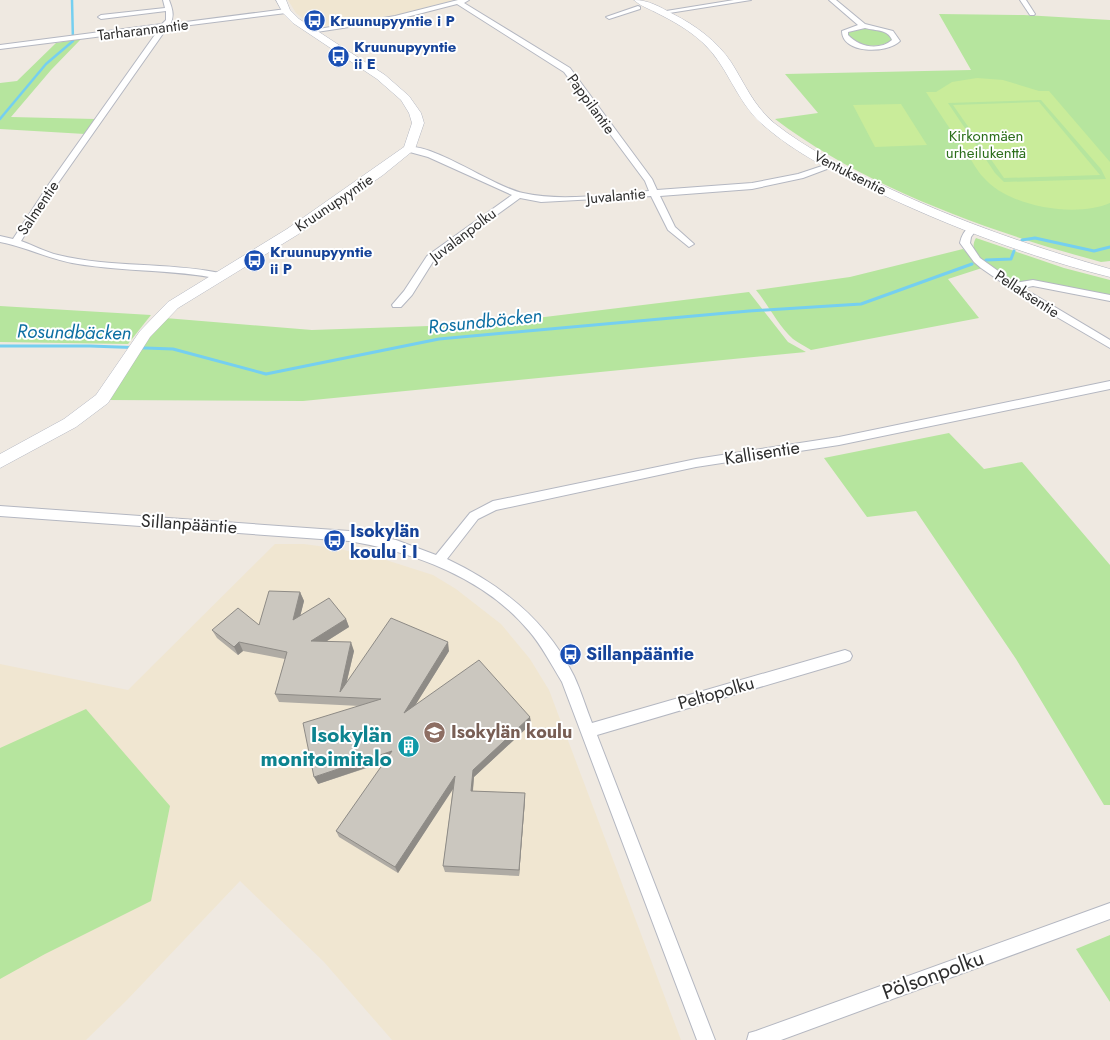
<svg xmlns="http://www.w3.org/2000/svg" width="1110" height="1040" viewBox="0 0 1110 1040" font-family="Jost,sans-serif">
  <style>
    .education { fill: #f0e6d1 }
    .green { fill: #b6e59e }
    .pitch { fill: #c9ec9a; fill-rule: evenodd }
    .lines { fill: none; stroke-linecap: round; stroke-linejoin: round }
    .stream-far1 { stroke: #75cff0; stroke-width: 2.5 }
    .stream { stroke: #75cff0; stroke-width: 3 }
    .street-casing { stroke: #b4b7c1; stroke-width: 2 }
    .secondary-casing { stroke: #b4b7c1; stroke-width: 1 }
    .street { fill: #fff; fill-rule: evenodd }
    .secondary { fill: #fff; fill-rule: evenodd }
    .wall { fill: #afaba4 }
    .shaded-wall { fill: #8e8b86 }
    .building { fill: #cbc7bf; stroke: #8e8b86 }
    .labels { text-anchor: middle; dominant-baseline: central; stroke-width: 4; stroke-linejoin: round; paint-order: stroke }
    .far-transit-label { font-size: 15px; font-weight: bold; fill: #164399; stroke: #fff; text-anchor: start }
    .far-street-label { font-size: 15px; fill: #2e2e2e; stroke: #fff }
    .far-park-label { font-size: 15px; fill: #2c6e1b; stroke: #fff }
    .street-label { font-size: 18px; fill: #2e2e2e; stroke: #fff }
    .transit-label { font-size: 18px; font-weight: bold; fill: #164399; stroke: #fff; text-anchor: start }
    .education-label { font-size: 18px; font-weight: bold; fill: #785e54; stroke: #fff; text-anchor: start }
    .water-label { font-size: 19px; font-style: italic; fill: #0d6fa3; stroke: #fff }
    .near-culture-label { font-size: 21px; font-weight: bold; fill: #0d838f; stroke: #fff; text-anchor: end }
    .near-street-label { font-size: 21px; fill: #2e2e2e; stroke: #fff }
  </style>
  <rect width="100%" height="100%" fill="#efe9e1"/>
  <g class="education">
    <path d="M288,0H454L400,14L325,26H313L304,19L296,13Z"/>
    <path d="M275,544H304L340,549L386,560L433,575L456,589L501,624L530,659L549,690L681,1040H392L324,962L240,881L127,1000L86,1040H0V664L128,690Z"/>
  </g>
  <g class="green">
    <path d="M939,14L1024,15L1110,20V261L1101,262C993,233 864,187 775,119L818,113L785,74L971,70Z"/>
    <path d="M868,28L885,31L892,38V41C873,49 864,47 848,36V32Z"/>
    <path d="M81,39L51,70L11,117L95,119L85,134L0,129V83L17,81L56,43Z"/>
    <path d="M976,238L1064,268L1110,280V296L1032,280L1013,283C1000,274 964,257 976,238Z"/>
    <path d="M963,249L982,268L948,279L979,318L811,350C805,346 798,343 793,339C778,325 769,306 756,290L850,277Z"/>
    <path d="M749,292L788,342L806,352L303,401L107,400L147,340L165,318L312,330L487,324Z"/>
    <path d="M0,306L151,315L128,344L0,342Z"/>
    <path d="M949,433L984,469L1022,462L1110,565V805H1104L1016,659L916,511L867,517L824,458Z"/>
    <path d="M86,709L170,806L151,901L45,954L0,979V748Z"/>
    <path d="M1110,935V1002L1076,949Z"/>
  </g>
  <g class="pitch">
    <path d="M977,78L1003,80L1039,91H1049L1110,162V203C1076,218 1009,207 984,178C977,171 972,161 967,153C953,133 939,113 926,92H936L952,82ZM1041,100L1101,169L1106,179L1004,182L995,173L948,103Z"/>
    <path d="M1039,102L1100,175L1004,178L953,105Z"/>
    <path d="M901,104L927,145L875,147L853,105Z"/>
  </g>
  <g class="lines">
    <path class="stream-far1" d="M0,119L46,64L73,41L72,0"/>
    <g class="stream">
      <path d="M1022,240L1035,238L1094,251L1110,247"/>
      <path d="M986,260L1011,259L1014,251"/>
      <path d="M0,346H90L173,349L266,374L439,339L749,311L861,304L972,264"/>
    </g>
    <defs>
      <g id="street">
        <path d="M163,0H169C172,8 175,16 170,24L286,9L289,11L286,13L167,28L56,186L21,241C33,245 45,252 58,255C111,268 167,262 220,273L225,276L220,279C173,269 125,272 78,264C50,260 27,247 0,242V236L13,239L49,184L159,29L0,49V45L162,24L166,20V11L101,19L98,17L101,15L165,8Z"/>
        <path d="M458,0H469L464,3L570,68L652,179L657,190L752,183L798,174L831,163L835,166L803,178L752,189L660,196L675,227L694,244L689,247L668,230L651,196L541,202L520,198L434,260L412,295L401,307H393L392,305L404,291L427,256L512,195L428,157L406,151V147C434,143 493,187 523,193C563,202 608,194 649,191L645,181L564,72L457,4L395,20L310,33L307,31L395,16Z"/>
        <path d="M734,0H751L663,14L660,12Z"/>
        <path d="M829,0H836L865,24L893,31L900,41C887,54 842,54 842,31L858,25ZM865,28C876,31 888,29 892,40C879,51 859,47 848,35V32Z"/>
        <path d="M1020,0H1026L1035,14L1034,15H1030Z"/>
        <path d="M638,6L640,7V9L609,19L606,17Z"/>
        <path d="M972,226L977,229L971,237L970,243L980,258L1015,283L1033,280L1110,295V301L1033,286L1023,288L1110,340V348L1026,299L981,268L974,262L960,243C961,237 965,228 972,226Z"/>
        <path d="M1110,381V389L839,445L696,467L496,510L478,519L447,559C502,585 547,621 574,676C581,691 586,708 592,723L845,650L850,652L852,656L850,660L845,662L597,735L715,1040H697L562,682C551,664 542,646 529,631C485,578 414,552 349,541L0,516V506L349,531L396,540L436,555L470,513L493,501L696,459L839,437Z"/>
        <path d="M1110,903V919L781,1040H747L749,1033L756,1031Z"/>
      </g>
      <g id="secondary">
        <path d="M276,0H286L290,10L299,19L385,75L409,96L421,113L424,123L415,149L383,175L297,235L178,308L150,337L108,403L76,427L0,468V454L64,419L96,395L140,331L168,302L287,229L404,147L412,123L409,113L401,100L377,79L293,23L283,13Z"/>
        <path d="M634,0C649,0 660,7 673,14C695,25 717,41 731,62C745,84 753,105 774,123C808,150 847,169 886,187C958,221 1033,247 1110,269V277C1030,257 953,228 879,193C837,174 796,154 762,124C735,100 728,65 702,42C689,30 673,21 657,13C650,9 640,6 634,0Z"/>
      </g>
    </defs>
    <use href="#street" class="street-casing"/>
    <use href="#secondary" class="secondary-casing"/>
    <use href="#street" class="street"/>
    <use href="#secondary" class="secondary"/>
  </g>
  <path class="wall" d="M300,592L304,601L300,616L346,619L349,627L327,641L354,651L347,681L449,651L416,704L530,717L531,724L474,777L473,791L525,793V800L519,876L445,872L443,866L453,788L398,873L339,837L336,831L385,762L318,784L360,706L279,702L275,694L285,659L243,651L238,655L217,638L212,630L259,625Z"/>
  <g class="shaded-wall">
    <path d="M300,592L304,601L297,629L293,620Z"/>
    <path d="M346,619L349,627L314,649L311,641Z"/>
    <path d="M239,642L243,651L238,655L234,647Z"/>
    <path d="M351,642L354,651L343,697L340,692Z"/>
    <path d="M448,642L449,651L406,720L404,713Z"/>
    <path d="M530,717L531,724L474,777L472,798L471,791L473,770Z"/>
    <path d="M392,751L395,758L318,784L314,777Z"/>
    <path d="M455,776L457,783L398,873L395,867Z"/>
    <path d="M525,793V800L519,876V870Z"/>
  </g>
  <path class="building" d="M269,591L300,592L293,620L329,598L346,619L311,641L351,642L340,692L391,618L448,642L404,713L479,660L530,717L473,770L471,791L525,793L519,870L443,866L455,776L395,867L336,831L392,751L314,777L303,723L381,699L275,694L287,652L239,642L234,647L212,630L238,608L259,625Z"/>
  <defs>
    <symbol id="bus-disc" viewBox="-11 -11 22 22"><circle r="9.5" fill="#1a4fb4" stroke="#fff"/><path d="M-5-6H5V4H4V6H2V4H-2V6H-4V4H-5ZM-3.5-4V0h7V-4ZM-3.5 1.2v1.5H-2V1.2ZM2 1.2v1.5H3.5V1.2Z" fill="#fff"/></symbol>
    <symbol id="school-disc" viewBox="-11 -11 22 22"><circle r="9.5" fill="#8d6e63" stroke="#fff"/><path d="M0-5L7-2L0 1L-7-2ZM-4 1L0 2.5L4 1V4Q0 6-4 4Z" fill="#fff"/></symbol>
    <symbol id="building-disc" viewBox="-11 -11 22 22"><circle r="9.5" fill="#0f9aa8" stroke="#fff"/><path d="M-4-6H4V6H1V3H-1V6H-4ZM-2.5-4.3h1.7v1.8h-1.7ZM.8-4.3h1.7v1.8H.8ZM-2.5-1h1.7V.8h-1.7ZM.8-1h1.7V.8H.8Z" fill="#fff"/></symbol>
  </defs>
  <g fill-rule="evenodd">
    <use href="#bus-disc" x="302" y="8" width="25" height="25"/>
    <use href="#bus-disc" x="326" y="44" width="25" height="25"/>
    <use href="#bus-disc" x="242" y="248" width="25" height="25"/>
    <use href="#bus-disc" x="322" y="528" width="25" height="25"/>
    <use href="#bus-disc" x="558" y="642" width="25" height="25"/>
    <use href="#school-disc" x="422" y="720" width="25" height="25"/>
    <use href="#building-disc" x="396" y="734" width="25" height="25"/>
  </g>
  <g class="labels">
    <g class="far-transit-label">
      <text x="330" y="21">Kruunupyyntie i P</text>
      <text x="354" y="47">Kruunupyyntie<tspan x="354" dy="17">ii E</tspan></text>
      <text x="270" y="252">Kruunupyyntie<tspan x="270" dy="17">ii P</tspan></text>
    </g>
    <g class="far-street-label">
      <text transform="translate(143 30) rotate(-7)">Tarharannantie</text>
      <text transform="translate(591 104) rotate(54)">Pappilantie</text>
      <text transform="translate(850 173) rotate(27)">Ventuksentie</text>
      <text transform="translate(616 196) rotate(-5)">Juvalantie</text>
      <text transform="translate(334 203) rotate(-34)">Kruunupyyntie</text>
      <text transform="translate(38 208) rotate(-56)">Salmentie</text>
      <text transform="translate(463 235) rotate(-37)">Juvalanpolku</text>
      <text transform="translate(1027 294) rotate(33)">Pellaksentie</text>
    </g>
    <g class="far-park-label">
      <text x="986" y="136">Kirkonmäen<tspan x="986" dy="17">urheilukenttä</tspan></text>
    </g>
    <g class="street-label">
      <text transform="translate(762 453) rotate(-9)">Kallisentie</text>
      <text transform="translate(189 524) rotate(4)">Sillanpääntie</text>
      <text transform="translate(716 693) rotate(-16)">Peltopolku</text>
    </g>
    <g class="transit-label">
      <text x="350" y="531">Isokylän<tspan x="350" dy="21">koulu i I</tspan></text>
      <text x="586" y="654">Sillanpääntie</text>
    </g>
    <g class="education-label">
      <text x="451" y="732">Isokylän koulu</text>
    </g>
    <g class="water-label">
      <text transform="translate(485 321) rotate(-6)">Rosundbäcken</text>
      <text transform="translate(74 332) rotate(1)">Rosundbäcken</text>
    </g>
    <g class="near-culture-label">
      <text x="392" y="735">Isokylän<tspan x="392" dy="24">monitoimitalo</tspan></text>
    </g>
    <g class="near-street-label">
      <text transform="translate(933 975) rotate(-20)">Pölsonpolku</text>
    </g>
  </g>
</svg>
